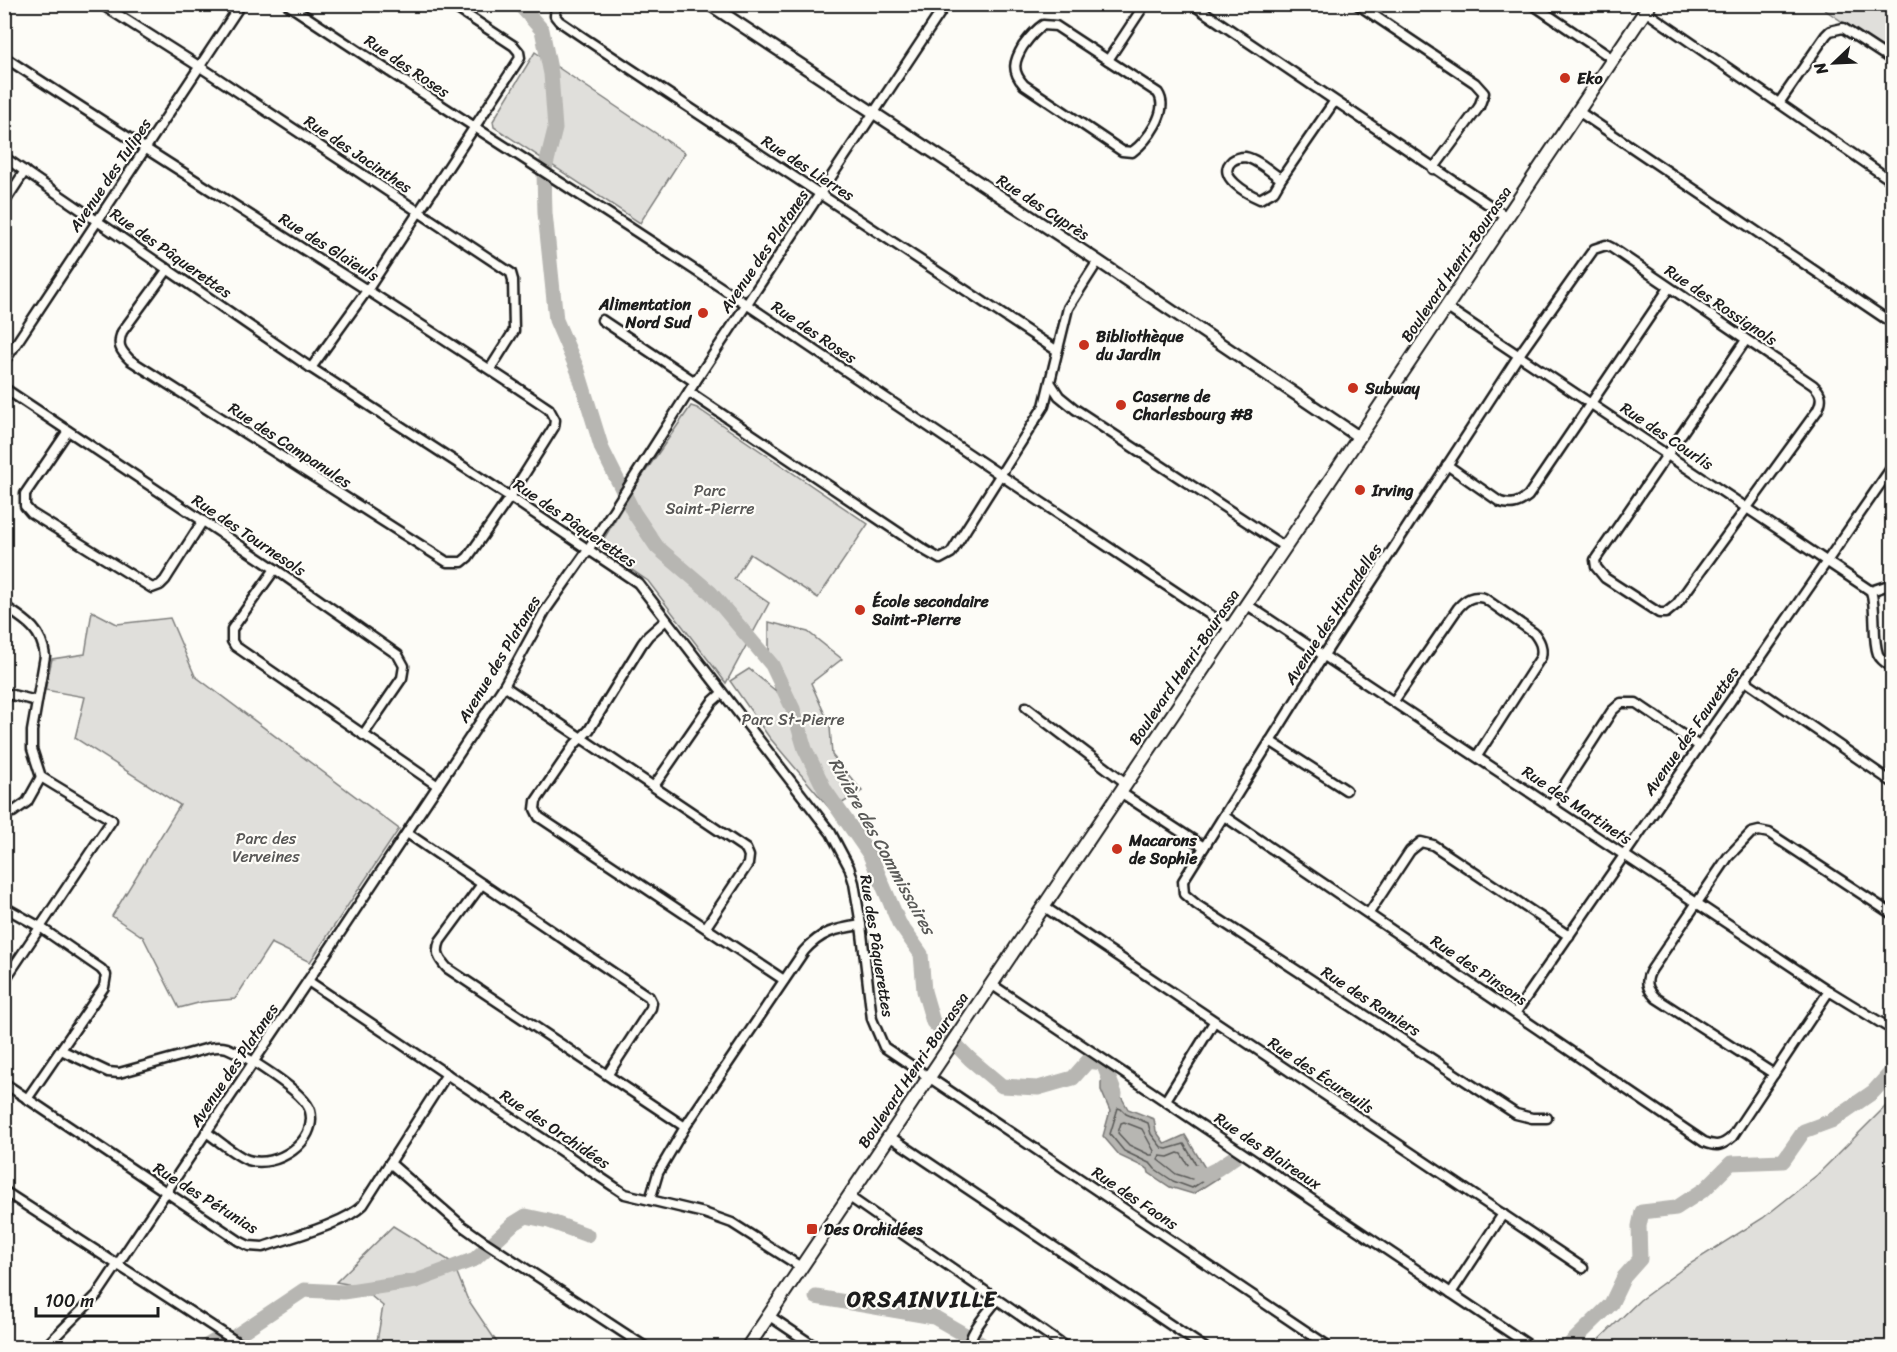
<svg xmlns="http://www.w3.org/2000/svg" width="1897" height="1352" viewBox="0 0 1897 1352" font-family="Sriracha,sans-serif">
  <style>
    .green { fill: #e0dfdb; stroke: #7e7e7c; stroke-width: 1.5 }
    .water { fill: #b7b6b2; stroke: #797876; stroke-width: 1.5 }
    .lines { fill: none; stroke-linecap: round; stroke-linejoin: round }
    .shore { stroke: #5a5a58; stroke-width: 1.5 }
    .river { stroke: #b7b6b2; stroke-width: 15 }
    .minor-casing { stroke: #1c1c1c; stroke-width: 13 }
    .tertiary-casing { stroke: #1c1c1c; stroke-width: 15 }
    .secondary-casing { stroke: #1c1c1c; stroke-width: 16 }
    .minor { stroke: #fdfcf7; stroke-width: 8 }
    .tertiary { stroke: #fdfcf7; stroke-width: 10 }
    .secondary { stroke: #fdfcf7; stroke-width: 12 }
    .poi-dot { fill: #c8321e; stroke: #fdfcf7; stroke-width: 2 }
    .labels { text-anchor: middle; dominant-baseline: central; stroke-width: 4.5; stroke-linejoin: round; paint-order: stroke }
    .street-label { font-size: 16px; fill: #1c1c1c; stroke: #fdfcf7 }
    .poi-label { font-size: 16px; font-weight: bold; fill: #1c1c1c; stroke: #fdfcf7; text-anchor: start }
    .park-label { font-size: 16px; fill: #575655; stroke: #fdfcf7 }
    .water-label { font-size: 18px; font-style: italic; fill: #5a5a58; stroke: #fdfcf7 }
    .district-label { font-size: 22px; font-weight: bold; letter-spacing: 1.5px; fill: #1c1c1c; stroke: #fdfcf7 }
  </style>
  <rect width="100%" height="100%" fill="#fdfcf7"/>
  <filter id="ink" filterUnits="userSpaceOnUse"><feTurbulence type="fractalNoise" baseFrequency=".0167" numOctaves="2"/><feDisplacementMap in="SourceGraphic" scale="12" xChannelSelector="R" yChannelSelector="G"/><feConvolveMatrix kernelMatrix="1 2 1 2 8 2 1 2 1" color-interpolation-filters="sRGB"/></filter>
  <g filter="url(#ink)">
    <g class="green">
      <path d="M1818,5H1892V56Z"/>
      <path d="M535,52L685,153L640,223L494,127L493,121Z"/>
      <path d="M691,406L697,408L868,524L818,598L750,554L734,579L769,603L726,683L648,581L599,547L632,491Z"/>
      <path d="M92,611L117,624L170,618L195,676L399,829L310,962L271,943L235,999L202,1002L179,1008L143,937L112,916L180,805L75,738L85,697L45,690L52,659L85,654Z"/>
      <path d="M769,622L808,632L842,659L811,683L830,726L832,755L862,791L831,810L769,737L730,681L749,669L776,691L769,666Z"/>
      <path d="M1892,1100V1347H1591L1640,1300L1685,1267L1763,1218L1817,1175Z"/>
      <path d="M393,1226L453,1263L467,1298L500,1347H376L383,1306L359,1286L336,1282Z"/>
    </g>
    <path class="water" d="M1109,1075L1128,1109L1154,1119L1156,1131L1165,1144L1185,1135L1205,1168L1216,1173L1218,1178L1193,1194L1170,1187L1149,1173L1148,1169L1120,1156L1103,1136L1110,1111L1101,1090V1082Z"/>
    <g class="lines">
      <g class="shore">
        <path d="M1118,1108L1121,1109L1126,1114L1148,1123L1151,1134L1162,1148L1167,1149L1184,1144L1200,1171L1206,1175V1179L1192,1188L1173,1181L1155,1169L1151,1164L1124,1151L1110,1134Z"/>
        <path d="M1124,1122L1142,1129L1154,1151L1153,1155H1150L1129,1145L1118,1133L1121,1123Z"/>
        <path d="M1178,1153L1181,1154L1194,1174L1192,1179L1176,1174L1158,1160L1160,1156L1168,1157Z"/>
      </g>
      <g class="river">
        <path d="M519,4L542,30L551,74L555,129L544,173L545,213L556,320L578,371L602,449L634,513L657,547L711,593L772,665L793,709L805,749L825,790L870,855L899,923L921,954L924,991L933,1022L970,1059L1002,1086L1038,1088L1073,1078L1088,1061L1103,1063L1115,1094"/>
        <path d="M1193,1171L1205,1175L1217,1169L1239,1154"/>
        <path d="M816,1297L934,1317L988,1348"/>
        <path d="M237,1335L304,1290L343,1292L416,1281L475,1259L513,1224L526,1216L549,1221L587,1235"/>
        <path d="M203,1348L220,1338"/>
        <path d="M1566,1348L1611,1304L1624,1277L1640,1259L1639,1226L1642,1212L1676,1208L1705,1189L1731,1163L1783,1161L1804,1131L1831,1121L1873,1092L1892,1071"/>
      </g>
      <defs>
        <g id="minor">
          <path d="M101,4L208,72L511,273L513,280L514,331L490,369"/>
          <path d="M287,4C440,106 596,204 749,306C909,413 1069,522 1230,628"/>
          <path d="M556,4L555,16L559,21L584,38L1056,350"/>
          <path d="M934,4L942,10"/>
          <path d="M1192,4L1507,217"/>
          <path d="M1357,4L1475,83L1484,93L1479,107L1433,169"/>
          <path d="M1532,4L1613,59"/>
          <path d="M1645,11L1892,181"/>
          <path d="M1043,25L1056,26L1158,93C1170,111 1147,141 1132,152L1122,151L1024,85C1011,71 1014,61 1023,46C1029,38 1034,31 1043,25Z"/>
          <path d="M4,57C185,176 369,288 549,409L555,420L554,427L510,497L468,557L462,562H447L130,360C120,350 117,345 122,332L168,269"/>
          <path d="M1108,60L1145,4"/>
          <path d="M1779,103L1826,35L1830,31L1843,28L1892,60"/>
          <path d="M1578,111L1892,323"/>
          <path d="M4,157L311,368L510,497L638,583L831,833L849,867L854,883L861,925L872,1019L884,1047L1325,1344L1327,1348"/>
          <path d="M1281,179L1274,191L1260,199C1248,194 1215,176 1232,161C1236,158 1241,157 1245,157C1257,159 1271,172 1281,179L1334,102"/>
          <path d="M4,203L25,171"/>
          <path d="M1446,307L1871,591"/>
          <path d="M602,320L695,382"/>
          <path d="M4,362L241,4"/>
          <path d="M311,368L368,289L520,58L519,52L514,46L450,4"/>
          <path d="M1050,382L1059,396L1075,409L1285,547"/>
          <path d="M4,388L275,569L398,655L404,666L402,678L363,735"/>
          <path d="M689,392L926,551L940,559L951,553L1044,406L1068,308L1098,261"/>
          <path d="M68,431L25,494V506L31,513L152,588L160,585L165,580L202,522"/>
          <path d="M1447,465L1500,502C1512,506 1519,503 1528,496L1669,288"/>
          <path d="M275,569L232,629V641L235,646L438,786"/>
          <path d="M1871,591C1877,611 1872,638 1878,654C1881,661 1887,664 1892,667"/>
          <path d="M1871,591L1892,584"/>
          <path d="M1246,604L1829,991L1886,1026H1892"/>
          <path d="M4,606C25,620 42,629 45,656L32,731V749L41,777L112,820L4,981"/>
          <path d="M666,620L648,636L642,644L589,730L575,744L536,801L535,809L539,817L784,980"/>
          <path d="M1744,680L1892,782"/>
          <path d="M504,686L746,849L749,856L748,864L706,927"/>
          <path d="M4,693L37,701"/>
          <path d="M1394,701L1458,608C1466,599 1473,595 1484,598L1534,633C1540,641 1543,647 1541,657L1477,756"/>
          <path d="M1026,707L1126,783"/>
          <path d="M1270,741L1346,790"/>
          <path d="M654,786L712,702L722,693"/>
          <path d="M1120,792L1204,847"/>
          <path d="M1550,807L1612,711L1621,703H1636L1699,746"/>
          <path d="M4,811L13,812L27,802L41,777"/>
          <path d="M1224,816L1704,1142C1716,1147 1722,1146 1732,1137L1829,991"/>
          <path d="M407,833L649,997L652,1003L651,1008L608,1074"/>
          <path d="M482,884L440,941C435,953 439,959 447,968L685,1127"/>
          <path d="M1043,906L1583,1268"/>
          <path d="M4,907L40,927L101,969L106,975L104,987L27,1099"/>
          <path d="M1369,913L1410,851L1421,842L1433,845L1569,936"/>
          <path d="M308,981L625,1194L704,1213L732,1223L801,1267"/>
          <path d="M991,984L1527,1344"/>
          <path d="M1516,1012L1892,467"/>
          <path d="M61,1050L108,1072L119,1073L209,1048C215,1047 220,1046 227,1048C246,1056 305,1092 310,1111C318,1142 276,1169 248,1160C236,1156 218,1140 206,1132"/>
          <path d="M1774,1074L1656,998C1647,989 1644,981 1652,969L1728,857L1751,833L1759,831L1769,833L1892,914"/>
          <path d="M4,1083L239,1241L249,1246L263,1247C291,1237 343,1225 363,1205L447,1074"/>
          <path d="M1166,1100L1214,1022"/>
          <path d="M1547,1118H1532L1516,1114L1197,905L1184,894L1183,881L1324,655L1519,355L1594,249L1606,245L1612,248L1813,385C1822,393 1823,400 1817,411L1677,604L1666,613H1659L1605,578L1596,567L1595,560L1746,340"/>
          <path d="M889,1136L1205,1348"/>
          <path d="M390,1163L461,1225L482,1240L647,1348"/>
          <path d="M4,1191L246,1348"/>
          <path d="M848,1196L1067,1348"/>
          <path d="M650,1200L658,1173L685,1127L804,951C822,931 836,929 861,925"/>
          <path d="M1451,1293L1503,1214"/>
          <path d="M768,1315L817,1348"/>
          <path d="M44,1348L97,1295L326,954L504,686L545,611L588,550L695,382L946,4"/>
          <path d="M970,1348C967,1334 989,1311 997,1300"/>
        </g>
        <path id="tertiary" d="M709,4L1098,261L1359,437"/>
        <path id="secondary" d="M747,1348L1650,4"/>
      </defs>
      <use href="#minor" class="minor-casing"/>
      <use href="#tertiary" class="tertiary-casing"/>
      <use href="#secondary" class="secondary-casing"/>
      <use href="#minor" class="minor"/>
      <use href="#tertiary" class="tertiary"/>
      <use href="#secondary" class="secondary"/>
    </g>
  </g>
  <g class="poi-dot">
    <circle cx="1565" cy="78" r="6"/>
    <circle cx="703" cy="313" r="6"/>
    <circle cx="1084" cy="345" r="6"/>
    <circle cx="1353" cy="388" r="6"/>
    <circle cx="1121" cy="405" r="6"/>
    <circle cx="1360" cy="490" r="6"/>
    <circle cx="860" cy="610" r="6"/>
    <circle cx="1117" cy="849" r="6"/>
    <rect x="806" y="1223" width="12" height="12" rx="3"/>
  </g>
  <g class="labels">
    <g class="street-label">
      <text transform="translate(407 66) rotate(34)">Rue des Roses</text>
      <text transform="translate(358 154) rotate(34)">Rue des Jacinthes</text>
      <text transform="translate(808 168) rotate(33)">Rue des Lierres</text>
      <text transform="translate(110 175) rotate(-56)">Avenue des Tulipes</text>
      <text transform="translate(1043 207) rotate(33)">Rue des Cyprès</text>
      <text transform="translate(329 247) rotate(32)">Rue des Glaïeuls</text>
      <text transform="translate(764 251) rotate(-56)">Avenue des Platanes</text>
      <text transform="translate(171 253) rotate(35)">Rue des Pâquerettes</text>
      <text transform="translate(1456 264) rotate(-56)">Boulevard Henri-Bourassa</text>
      <text transform="translate(1721 305) rotate(34)">Rue des Rossignols</text>
      <text transform="translate(814 332) rotate(34)">Rue des Roses</text>
      <text transform="translate(1667 436) rotate(34)">Rue des Courlis</text>
      <text transform="translate(290 445) rotate(33)">Rue des Campanules</text>
      <text transform="translate(575 523) rotate(34)">Rue des Pâquerettes</text>
      <text transform="translate(249 535) rotate(34)">Rue des Tournesols</text>
      <text transform="translate(1333 614) rotate(-57)">Avenue des Hirondelles</text>
      <text transform="translate(499 659) rotate(-59)">Avenue des Platanes</text>
      <text transform="translate(1184 667) rotate(-56)">Boulevard Henri-Bourassa</text>
      <text transform="translate(1691 731) rotate(-55)">Avenue des Fauvettes</text>
      <text transform="translate(1577 805) rotate(34)">Rue des Martinets</text>
      <text transform="translate(877 946) rotate(81)">Rue des Pâquerettes</text>
      <text transform="translate(1479 970) rotate(34)">Rue des Pinsons</text>
      <text transform="translate(1371 1001) rotate(33)">Rue des Ramiers</text>
      <text transform="translate(234 1065) rotate(-56)">Avenue des Platanes</text>
      <text transform="translate(913 1070) rotate(-56)">Boulevard Henri-Bourassa</text>
      <text transform="translate(1321 1075) rotate(34)">Rue des Écureuils</text>
      <text transform="translate(555 1129) rotate(34)">Rue des Orchidées</text>
      <text transform="translate(1268 1151) rotate(34)">Rue des Blaireaux</text>
      <text transform="translate(206 1198) rotate(32)">Rue des Pétunias</text>
      <text transform="translate(1135 1198) rotate(34)">Rue des Faons</text>
    </g>
    <g class="poi-label">
      <text x="1577" y="78">Eko</text>
      <text x="691" y="304" text-anchor="end">Alimentation<tspan x="691" dy="18">Nord Sud</tspan></text>
      <text x="1096" y="336">Bibliothèque<tspan x="1096" dy="18">du Jardin</tspan></text>
      <text x="1365" y="388">Subway</text>
      <text x="1133" y="396">Caserne de<tspan x="1133" dy="18">Charlesbourg #8</tspan></text>
      <text x="1372" y="490">Irving</text>
      <text x="872" y="601">École secondaire<tspan x="872" dy="18">Saint-Pierre</tspan></text>
      <text x="1129" y="840">Macarons<tspan x="1129" dy="18">de Sophie</tspan></text>
      <text x="824" y="1229">Des Orchidées</text>
    </g>
    <g class="park-label">
      <text x="710" y="490">Parc<tspan x="710" dy="18">Saint-Pierre</tspan></text>
      <text x="793" y="719">Parc St-Pierre</text>
      <text x="266" y="838">Parc des<tspan x="266" dy="18">Verveines</tspan></text>
    </g>
    <g class="water-label">
      <text transform="translate(882 846) rotate(61)">Rivière des Commissaires</text>
    </g>
    <g class="district-label">
      <text x="922" y="1299">ORSAINVILLE</text>
    </g>
  </g>
  <rect width="1897" height="1352" fill="none" stroke="#fdfcf7" stroke-width="24"/>
  <rect x="12" y="12" width="1873" height="1328" fill="none" stroke="#1c1c1c" stroke-width="2" filter="url(#ink)"/>
  <g transform="translate(1834 63) rotate(247)" stroke="#fdfcf7" stroke-width="4.5" paint-order="stroke">
  <path d="M0-4.5L10 22L0 15L-10 22Z" fill="#1c1c1c"/>
  <text y="-9" font-size="16" font-weight="bold" text-anchor="middle" fill="#1c1c1c">N</text>
  </g>
  <path d="M36 1307v9h122v-9" fill="none" stroke="#1c1c1c" stroke-width="3"/>
  <text x="45" y="1307" font-size="18" fill="#1c1c1c" stroke="#fdfcf7" stroke-width="4.5" paint-order="stroke">100 m</text>
</svg>
